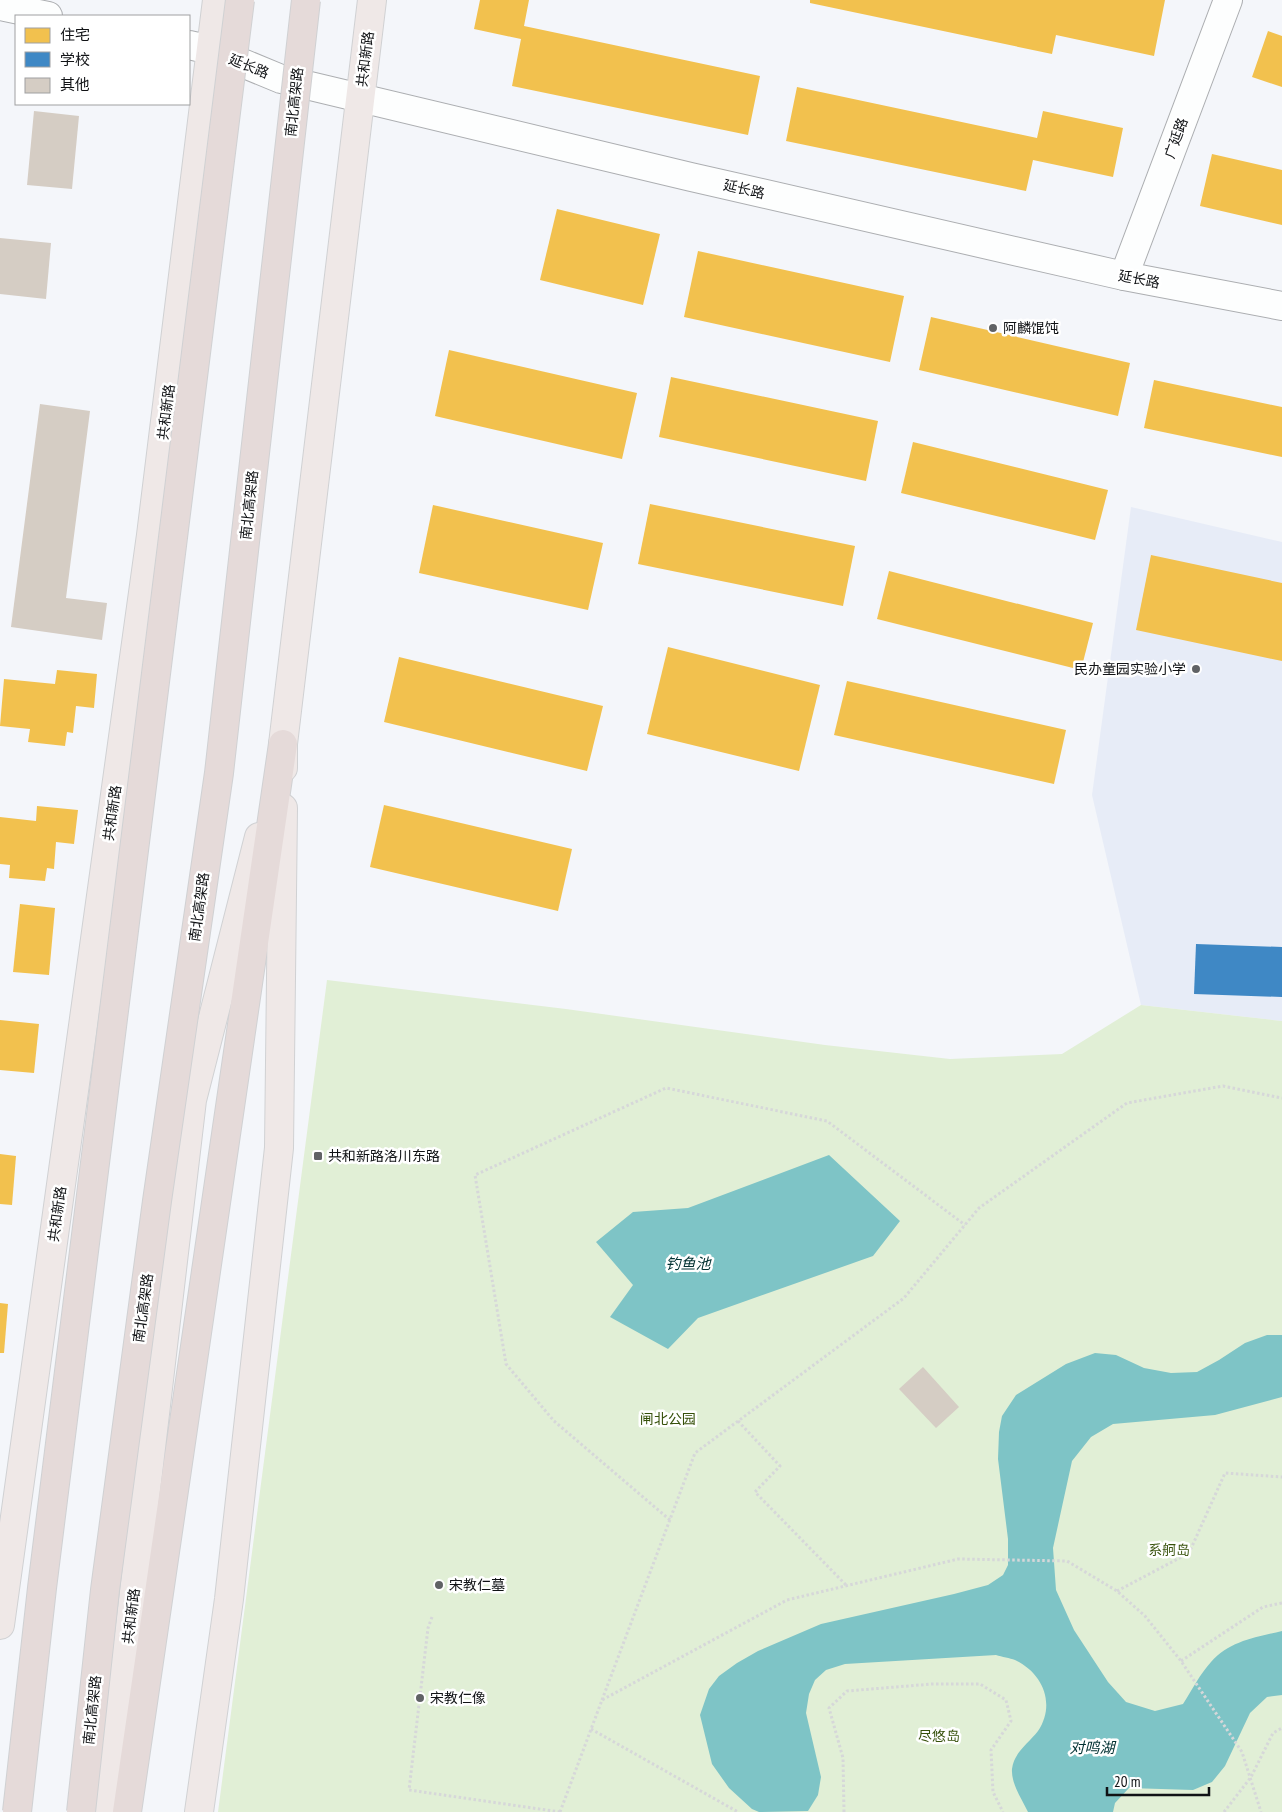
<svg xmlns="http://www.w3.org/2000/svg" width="1282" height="1812" viewBox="0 0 1282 1812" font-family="'PT Sans Narrow','Noto Sans SC',sans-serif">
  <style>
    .built { fill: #e7ecf7 }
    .green { fill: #e1efd6 }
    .water { fill: #7ec4c6 }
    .homes { fill: #f2c14e }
    .schools { fill: #3f88c5 }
    .building { fill: #d5cdc4 }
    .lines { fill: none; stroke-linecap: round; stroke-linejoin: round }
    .street-casing { stroke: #acaeb1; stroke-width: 30 }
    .secondary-casing { stroke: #acaeb1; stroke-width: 30 }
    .primary-casing { stroke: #d0d1d3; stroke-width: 30 }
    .highway-casing { stroke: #d0d1d3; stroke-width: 30 }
    .path { stroke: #d6d7d9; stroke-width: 3; stroke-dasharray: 2.5 2.5; stroke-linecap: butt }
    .street { stroke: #fdfefe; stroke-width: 28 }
    .secondary { stroke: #fdfefe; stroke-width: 28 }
    .primary { stroke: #efe8e7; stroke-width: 28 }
    .highway { stroke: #e5dad9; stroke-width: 28 }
    .highway-bridge-casing { stroke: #d0d1d3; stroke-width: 30; stroke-linecap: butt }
    .highway-bridge { stroke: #e5dad9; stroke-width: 28 }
    .poi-dot { fill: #606265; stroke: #fff; stroke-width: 2 }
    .labels { text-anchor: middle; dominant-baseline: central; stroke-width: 5; stroke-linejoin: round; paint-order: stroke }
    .street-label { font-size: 14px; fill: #101215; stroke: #fff }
    .poi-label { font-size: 14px; fill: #101215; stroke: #fff; text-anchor: start }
    .park-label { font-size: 14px; fill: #37510b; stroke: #fff }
    .water-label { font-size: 15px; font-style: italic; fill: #003031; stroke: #fff }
  </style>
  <rect width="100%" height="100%" fill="#f4f6fa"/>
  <path class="built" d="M1131,507L1282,542V1021L1141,1005L1092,795Z"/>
  <path class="green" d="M327,980L566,1009L825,1045L950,1059L1062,1054L1141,1005L1282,1021V1812H218Z"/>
  <g class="water">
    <path d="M829,1155L900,1221L873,1256L698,1318L668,1349L610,1317L633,1285L596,1242L633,1212L688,1208Z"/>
    <path d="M1267,1335H1282V1397L1215,1415L1113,1424L1091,1437L1072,1461L1053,1548L1056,1590L1074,1630L1108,1682L1126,1702L1155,1711L1183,1704C1192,1690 1200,1674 1211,1662C1229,1641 1257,1637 1282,1631V1695L1267,1697L1250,1713L1225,1766L1212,1782L1193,1790L1129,1788L1115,1803L1113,1812H1028C1022,1799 1011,1784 1012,1769C1014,1752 1029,1743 1038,1731C1056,1704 1043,1673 1015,1660C1010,1658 1002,1657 996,1655L845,1664L826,1670L815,1680L809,1694L806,1713L821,1777L818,1795L808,1811L759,1812L752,1809L729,1788L712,1764L700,1715L709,1689L719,1676L737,1663L758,1651L821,1624L954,1594L988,1585L1003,1575L1008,1565V1539L998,1459L999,1432L1002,1416L1016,1395L1066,1364L1095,1353L1116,1355L1144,1368L1171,1373L1197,1372L1219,1360L1245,1343Z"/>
  </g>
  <g class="homes">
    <path d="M480,0H529L524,26L760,76L748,135L512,86L521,39L474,29Z"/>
    <path d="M810,0H1165L1154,56L1056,35L1052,54L810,3Z"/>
    <path d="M1268,31L1282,36V87L1252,77Z"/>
    <path d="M797,87L1037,138L1043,111L1123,128L1113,177L1033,160L1026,191L786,141Z"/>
    <path d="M1212,154L1282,170V225L1200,206Z"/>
    <path d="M557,209L660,234L643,305L540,280Z"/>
    <path d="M698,251L904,296L890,362L684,317Z"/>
    <path d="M931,317L1130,363L1118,416L919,370Z"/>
    <path d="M449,350L637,393L622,459L435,416Z"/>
    <path d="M671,377L878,421L866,481L659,437Z"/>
    <path d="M1154,380L1282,407V457L1144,428Z"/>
    <path d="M913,442L1108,490L1095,540L901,493Z"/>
    <path d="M650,504L855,546L843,606L638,564Z"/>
    <path d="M433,505L603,543L588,610L419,573Z"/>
    <path d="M1151,555L1282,583V661L1136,630Z"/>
    <path d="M889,571L1093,623L1081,670L877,619Z"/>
    <path d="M668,647L820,685L799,771L647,734Z"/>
    <path d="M399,657L603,706L587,771L384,722Z"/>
    <path d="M57,670L97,674L94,708L76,706L73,733L67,732L65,746L28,742L30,729L0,726L4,679L55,684Z"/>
    <path d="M847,681L1066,730L1054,784L834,735Z"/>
    <path d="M384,805L572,849L558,911L370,867Z"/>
    <path d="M37,806L78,810L74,844L56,842L54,869L47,868L45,881L9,878L10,865L0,864V817L36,821Z"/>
    <path d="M20,904L55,908L49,975L13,972Z"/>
    <path d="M0,1020L39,1024L34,1073L0,1070Z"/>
    <path d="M0,1154L16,1156L12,1205L0,1204Z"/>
    <path d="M0,1303L8,1304L4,1353H0Z"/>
  </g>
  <path class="schools" d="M1196,944L1282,947V997L1194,994Z"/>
  <g class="building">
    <path d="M34,111L79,116L72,189L27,185Z"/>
    <path d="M0,238L51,243L46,299L0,294Z"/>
    <path d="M40,404L90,411L66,598L107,603L102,640L11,627Z"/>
    <path d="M923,1367L959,1407L936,1428L899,1389Z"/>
  </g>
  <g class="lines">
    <defs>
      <path id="street" d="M1124,276L1228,0"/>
      <g id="secondary">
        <path d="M0,6L48,16"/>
        <path d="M189,45L211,50L281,79L691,177L1124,276L1282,306"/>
      </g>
      <g id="primary">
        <path d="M283,768V744L372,0"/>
        <path d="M0,1625L151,535L217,0"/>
        <path d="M108,1812L192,1100L259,837"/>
        <path d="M199,1812L229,1599L279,1148L283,808"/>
      </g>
      <path id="highway" d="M127,1812L283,744"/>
    </defs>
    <use href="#street" class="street-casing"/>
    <use href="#secondary" class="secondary-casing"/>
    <use href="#primary" class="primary-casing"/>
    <use href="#highway" class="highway-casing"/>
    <g class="path">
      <path d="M738,1421L780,1466L755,1492L846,1585"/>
      <path d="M670,1520L554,1421L506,1364L475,1175L666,1088L827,1121L965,1225"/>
      <path d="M1117,1591L1189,1553L1225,1473L1282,1477"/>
      <path d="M432,1617L428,1628L409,1790L560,1812"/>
      <path d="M1181,1661L1263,1607L1282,1603"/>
      <path d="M602,1700L695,1453L904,1298L979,1208L1127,1103L1223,1086L1282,1098"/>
      <path d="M591,1729L738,1812"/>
      <path d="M560,1812L602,1700L787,1600L958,1559L1067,1561L1117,1591L1145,1616L1181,1661L1242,1752L1261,1812"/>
      <path d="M844,1812L843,1758L829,1708L847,1691L932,1684H980L1006,1700L1011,1721L991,1750L993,1792L1003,1812"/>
      <path d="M1224,1812L1251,1777L1273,1733L1282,1728"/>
    </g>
    <use href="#street" class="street"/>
    <use href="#secondary" class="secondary"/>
    <use href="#primary" class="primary"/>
    <use href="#highway" class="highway"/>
    <defs>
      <g id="highway-bridge">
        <path d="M17,1812L42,1588L240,0"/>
        <path d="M81,1812L105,1590L157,1201L219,773L306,0"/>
      </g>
    </defs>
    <use href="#highway-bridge" class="highway-bridge-casing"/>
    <use href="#highway-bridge" class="highway-bridge"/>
  </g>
  <g class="poi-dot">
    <circle cx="993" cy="328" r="5"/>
    <circle cx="1196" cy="669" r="5"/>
    <rect x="313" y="1151" width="10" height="10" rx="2.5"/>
    <circle cx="439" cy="1585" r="5"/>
    <circle cx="420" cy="1698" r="5"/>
  </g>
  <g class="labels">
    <g class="street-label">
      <text transform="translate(365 59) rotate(-83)">共和新路</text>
      <text transform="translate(249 66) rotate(22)">延长路</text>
      <text transform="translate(294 102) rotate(-84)">南北高架路</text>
      <text transform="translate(1176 138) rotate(-70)">广延路</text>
      <text transform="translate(744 189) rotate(13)">延长路</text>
      <text transform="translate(1139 279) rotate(11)">延长路</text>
      <text transform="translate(166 412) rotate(-83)">共和新路</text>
      <text transform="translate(249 505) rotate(-84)">南北高架路</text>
      <text transform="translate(112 813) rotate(-82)">共和新路</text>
      <text transform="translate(199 907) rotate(-82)">南北高架路</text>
      <text transform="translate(57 1214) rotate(-82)">共和新路</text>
      <text transform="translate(143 1308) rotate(-82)">南北高架路</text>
      <text transform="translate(131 1616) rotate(-83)">共和新路</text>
      <text transform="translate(92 1710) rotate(-84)">南北高架路</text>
    </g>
    <g class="poi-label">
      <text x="1003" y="328">阿麟馄饨</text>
      <text x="1186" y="669" text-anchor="end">民办童园实验小学</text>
      <text x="328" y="1156">共和新路洛川东路</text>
      <text x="449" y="1585">宋教仁墓</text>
      <text x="430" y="1698">宋教仁像</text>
    </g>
    <g class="park-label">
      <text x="668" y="1419">闸北公园</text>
      <text x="1169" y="1550">系舸岛</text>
      <text x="939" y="1736">尽悠岛</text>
    </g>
    <g class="water-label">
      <text x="688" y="1263">钓鱼池</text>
      <text x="1092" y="1747">对鸣湖</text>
    </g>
  </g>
  <rect x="15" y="15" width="175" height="90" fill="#ffffff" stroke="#9fa0a1"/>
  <rect x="25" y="28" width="25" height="15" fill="#f2c14e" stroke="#9fa0a1"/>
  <text x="60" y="40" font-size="15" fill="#101215">住宅</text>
  <rect x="25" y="52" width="25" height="15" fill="#3f88c5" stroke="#9fa0a1"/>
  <text x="60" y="65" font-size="15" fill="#101215">学校</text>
  <rect x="25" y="78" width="25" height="15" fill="#d5cdc4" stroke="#9fa0a1"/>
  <text x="60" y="90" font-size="15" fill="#101215">其他</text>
  <path d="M1107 1787v8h102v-8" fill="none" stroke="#101215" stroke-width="2.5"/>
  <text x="1114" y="1787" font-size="15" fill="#101215" stroke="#ffffff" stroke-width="4" paint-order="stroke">20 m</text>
</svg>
